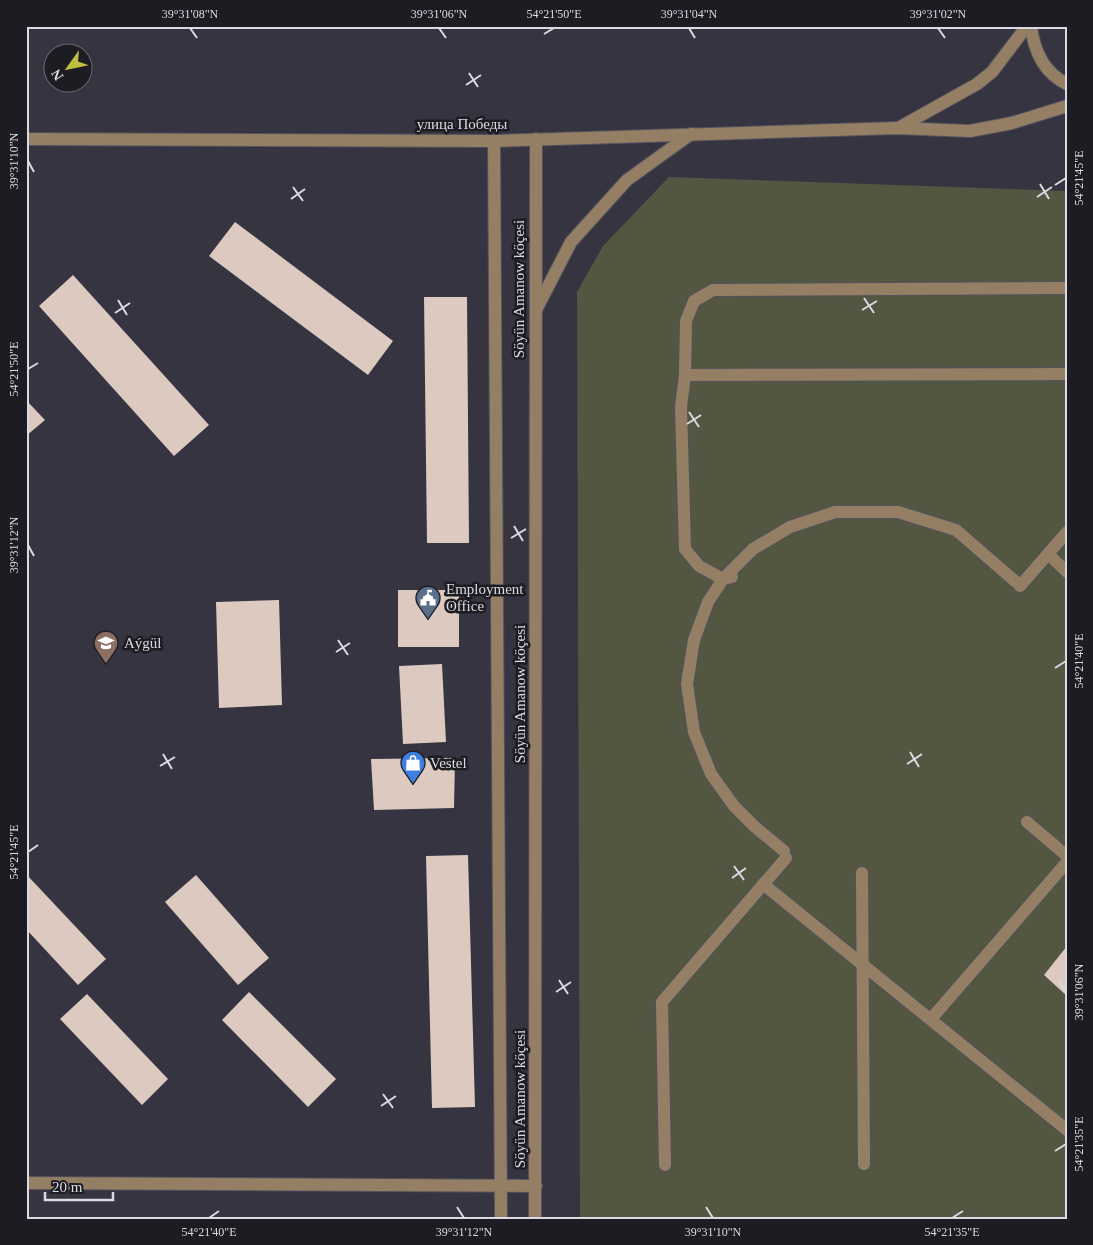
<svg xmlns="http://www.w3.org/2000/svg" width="1093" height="1245" viewBox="0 0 1093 1245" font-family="Georgia,serif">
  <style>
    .green { fill: #535640 }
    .building { fill: #dccac1 }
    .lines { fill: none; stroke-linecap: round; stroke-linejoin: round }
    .minor-casing { stroke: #54525e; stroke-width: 14 }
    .minor { stroke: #947f64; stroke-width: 12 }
    .ticks { fill: none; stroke: #dbdae2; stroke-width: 2 }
    .labels { text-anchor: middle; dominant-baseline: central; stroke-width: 5; stroke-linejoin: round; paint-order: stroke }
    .street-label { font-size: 15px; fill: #dbdae2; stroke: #1d1c22 }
    .poi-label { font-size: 15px; fill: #dbdae2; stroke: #1d1c22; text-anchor: start }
    .neatline { fill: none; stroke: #dbdae2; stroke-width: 2 }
    .ticks-label { font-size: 12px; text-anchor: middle; fill: #dbdae2 }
  </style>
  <rect width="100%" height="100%" fill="#363441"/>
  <path class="green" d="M669,177L1067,191V1219H580L577,292L603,246Z"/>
  <g class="building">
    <path d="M235,222L393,341L368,375L209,256Z"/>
    <path d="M73,275L209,425L174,456L39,306Z"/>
    <path d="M424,297H467L469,543H427Z"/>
    <path d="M26,400L45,420L26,436Z"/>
    <rect x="398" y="590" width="61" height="57"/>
    <path d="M279,600L282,705L219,708L216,602Z"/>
    <path d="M442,664L446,742L403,744L399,666Z"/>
    <path d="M455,758L454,808L374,810L371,759Z"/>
    <path d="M468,855L475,1107L432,1108L426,856Z"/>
    <path d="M26,874L106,959L78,985L26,929Z"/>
    <path d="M196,875L269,958L238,985L165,902Z"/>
    <path d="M1067,946V996L1044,975Z"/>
    <path d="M249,992L336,1079L308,1107L222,1020Z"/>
    <path d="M87,994L168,1079L142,1105L60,1019Z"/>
  </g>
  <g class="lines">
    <defs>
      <g id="minor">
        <path d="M1031,26C1034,51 1044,73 1067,84"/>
        <path d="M900,127L977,84L992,72L1027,26"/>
        <path d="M26,139L494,141L897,128L970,131L1012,123L1067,106"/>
        <path d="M494,141L501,1219"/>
        <path d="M1067,288L713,290L694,301L686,321L685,375L1067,374"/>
        <path d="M537,308L571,242L627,180L691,134"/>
        <path d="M685,375L681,407L685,549L699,566L723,579L732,577"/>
        <path d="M1048,554L1067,572"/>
        <path d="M1020,586L1067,532"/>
        <path d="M1027,822L1067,856"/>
        <path d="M784,851L755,827L734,806L711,774L694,732L687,684L694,640L708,602L723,579L753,549L790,527L835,512H898L956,530L1016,582"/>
        <path d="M862,873L864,1164"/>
        <path d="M763,884L1067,1130"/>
        <path d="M931,1019L1067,862"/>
        <path d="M665,1165L662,1002L786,858"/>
        <path d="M26,1183L536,1186"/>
        <path d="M535,1219L536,139"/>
      </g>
    </defs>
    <use href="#minor" class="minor-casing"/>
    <use href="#minor" class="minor"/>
  </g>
  <path class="ticks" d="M190,28L197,38M439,28L446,38M689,28L695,38M938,28L945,38M544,34L554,28M469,73L478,87M466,85L481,75M28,161L34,172M1040,184L1049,199M1055,185L1066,178M293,187L303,201M1037,197L1052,187M291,199L305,189M864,298L874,313M118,300L127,315M862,310L877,301M115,313L130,303M28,369L38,363M689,412L699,427M687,424L701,415M514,526L523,541M511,538L526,529M28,545L34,556M338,640L348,655M336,652L350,643M1055,668L1066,661M910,752L919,767M163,754L172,769M907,764L922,754M160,766L175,757M28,852L38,845M734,866L744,880M732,878L746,868M559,980L568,994M1059,981L1066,992M556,992L571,982M383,1094L393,1108M381,1106L396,1096M1055,1151L1066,1144M457,1207L464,1218M706,1207L713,1218M209,1218L219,1211M952,1218L963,1211"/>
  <defs>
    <symbol id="civic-pin" viewBox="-11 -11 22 30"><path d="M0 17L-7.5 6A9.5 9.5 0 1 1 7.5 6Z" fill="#5c6f8a" stroke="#1d1c22"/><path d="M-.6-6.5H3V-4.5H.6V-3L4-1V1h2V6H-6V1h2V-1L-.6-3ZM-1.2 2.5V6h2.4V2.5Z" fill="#fff"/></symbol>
    <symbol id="school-pin" viewBox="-11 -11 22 30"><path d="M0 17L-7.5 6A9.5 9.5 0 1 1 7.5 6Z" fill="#8d6e63" stroke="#1d1c22"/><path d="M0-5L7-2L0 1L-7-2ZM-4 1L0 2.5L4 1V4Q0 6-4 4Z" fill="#fff"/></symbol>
    <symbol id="shop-pin" viewBox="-11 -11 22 30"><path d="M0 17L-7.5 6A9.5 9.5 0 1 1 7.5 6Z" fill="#3f7fe0" stroke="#1d1c22"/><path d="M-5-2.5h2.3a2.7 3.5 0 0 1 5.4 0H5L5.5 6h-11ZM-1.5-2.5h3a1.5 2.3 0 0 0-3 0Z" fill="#fff"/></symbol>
  </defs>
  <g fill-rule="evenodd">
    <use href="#civic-pin" x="414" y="584" width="28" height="38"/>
    <use href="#school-pin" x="92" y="629" width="28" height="38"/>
    <use href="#shop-pin" x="399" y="749" width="28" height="38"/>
  </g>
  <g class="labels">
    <g class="street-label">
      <text x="462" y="124">улица Победы</text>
      <text transform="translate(519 289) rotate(-90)">Söyün Amanow köçesi</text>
      <text transform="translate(520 694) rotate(-90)">Söyün Amanow köçesi</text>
      <text transform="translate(520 1099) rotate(-90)">Söyün Amanow köçesi</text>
    </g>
    <g class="poi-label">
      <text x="446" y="589">Employment<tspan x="446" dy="17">Office</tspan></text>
      <text x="124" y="643">Aýgül</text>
      <text x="430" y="763">Vestel</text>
    </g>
  </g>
  <rect width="1093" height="1245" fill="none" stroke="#1d1c22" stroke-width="55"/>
  <g transform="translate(68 68) rotate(237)"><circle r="24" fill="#1d1c22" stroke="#69686f"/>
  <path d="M0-4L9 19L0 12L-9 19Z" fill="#bfbe41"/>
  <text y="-8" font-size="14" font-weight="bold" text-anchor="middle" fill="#dbdae2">N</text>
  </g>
  <path d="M45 1192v8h68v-8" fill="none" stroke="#dbdae2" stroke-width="2.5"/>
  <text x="52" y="1192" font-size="15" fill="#dbdae2" stroke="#1d1c22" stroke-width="4" paint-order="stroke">20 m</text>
  <rect x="28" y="28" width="1038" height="1190" class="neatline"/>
  <g class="ticks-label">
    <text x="190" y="18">39°31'08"N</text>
    <text x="439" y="18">39°31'06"N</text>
    <text x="554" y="18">54°21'50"E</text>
    <text x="689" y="18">39°31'04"N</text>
    <text x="938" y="18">39°31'02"N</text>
    <text transform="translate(14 161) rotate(-90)" y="4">39°31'10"N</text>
    <text transform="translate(1079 178) rotate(-90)" y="4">54°21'45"E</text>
    <text transform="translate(14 369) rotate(-90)" y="4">54°21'50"E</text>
    <text transform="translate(14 545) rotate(-90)" y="4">39°31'12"N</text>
    <text transform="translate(1079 661) rotate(-90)" y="4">54°21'40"E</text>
    <text transform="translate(14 852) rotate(-90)" y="4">54°21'45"E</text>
    <text transform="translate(1079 992) rotate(-90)" y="4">39°31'06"N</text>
    <text transform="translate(1079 1144) rotate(-90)" y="4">54°21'35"E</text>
    <text x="209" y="1236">54°21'40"E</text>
    <text x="464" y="1236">39°31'12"N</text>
    <text x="713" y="1236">39°31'10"N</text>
    <text x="952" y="1236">54°21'35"E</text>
  </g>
</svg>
